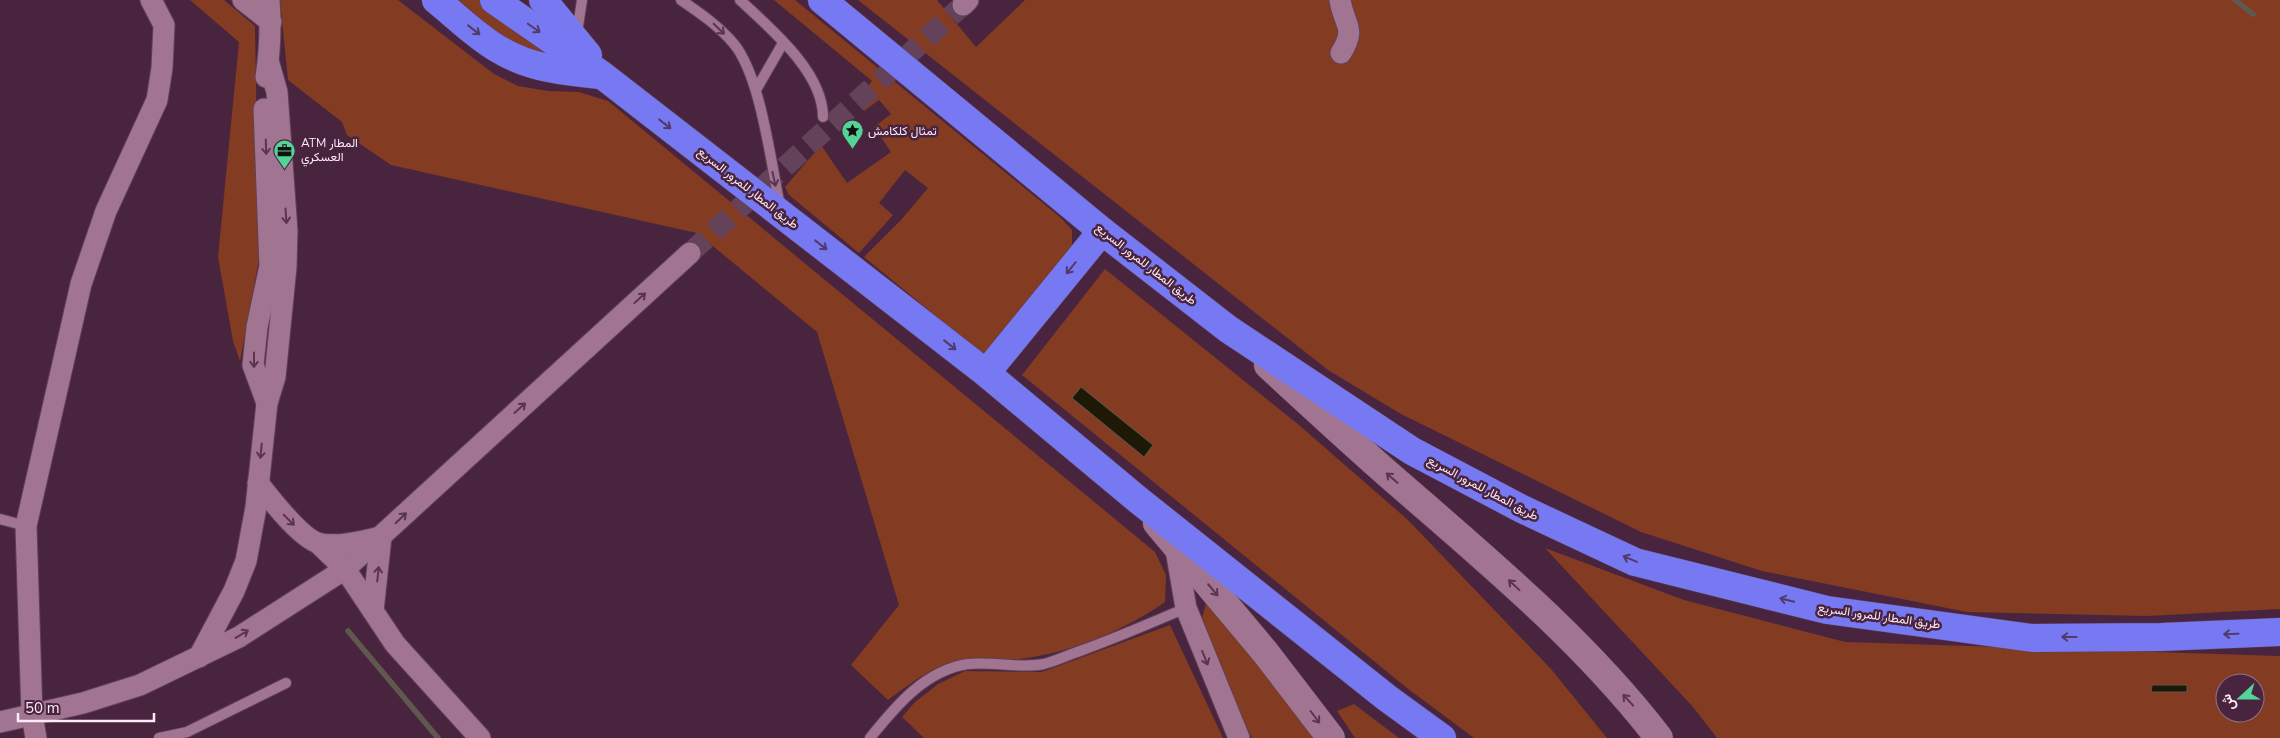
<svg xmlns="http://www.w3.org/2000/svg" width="2280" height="738" viewBox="0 0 2280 738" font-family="'Nunito Sans',Vazirmatn,sans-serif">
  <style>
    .green { fill: #833b22; fill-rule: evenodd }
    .water { fill: #1d1906; stroke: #60584e }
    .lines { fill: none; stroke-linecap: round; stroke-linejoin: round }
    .stream { stroke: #60584e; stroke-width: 5.5 }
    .street-tunnel { stroke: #64425a; stroke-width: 21; stroke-dasharray: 21 11; stroke-linecap: butt }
    .lane-casing { stroke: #604157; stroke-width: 12 }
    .street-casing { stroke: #604157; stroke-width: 23 }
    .secondary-casing { stroke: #604157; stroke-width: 29 }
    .highway-casing { stroke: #604157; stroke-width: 29 }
    .lane { stroke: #a17592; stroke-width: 10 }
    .street { stroke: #a17592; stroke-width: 21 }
    .secondary { stroke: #a17592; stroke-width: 28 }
    .highway { stroke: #7779f2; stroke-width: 28 }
    .oneway { stroke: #54396b }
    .oneway2 { stroke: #5b344f }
    .labels { text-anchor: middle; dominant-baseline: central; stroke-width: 5; stroke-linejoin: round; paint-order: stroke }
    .poi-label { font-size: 12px; fill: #feeaf7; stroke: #49243e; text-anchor: start }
    .street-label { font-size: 12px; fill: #feeaf7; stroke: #49243e }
  </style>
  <rect width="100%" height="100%" fill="#49243e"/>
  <g class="green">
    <path d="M190,0H224L255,26L259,260L240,361L233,341L218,257L239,42Z"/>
    <path d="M280,0H398L494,74L518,86L548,91L579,92L608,101L1155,552L1166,575L1165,602C1126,630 1067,654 1019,659C1002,661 983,656 966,659C933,665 914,681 888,700L851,665L899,605L817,332L697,233L391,165L347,135L342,122L288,80Z"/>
    <path d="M457,0H481L543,50L541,53L537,54L505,39Z"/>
    <path d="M774,0H795L1061,218L1072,230V247L991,351L981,353L864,257L901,220L928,188L905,170L879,203L893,215L859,253L789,195L785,187L821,145L847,183L891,152L874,127L891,114L879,100L864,111L855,100L872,81Z"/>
    <path d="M858,0H937L976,47L1025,0H2280V609L2147,616L1967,612L1762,571L1641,532L1401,414L1328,370Z"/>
    <path d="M1105,269L1299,425L1408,520L1551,669L1607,738H1474L1407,688L1022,375Z"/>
    <path d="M1545,548L1684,600L1845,642L2280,656V738H1717L1693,707ZM2225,683H2255V713H2225Z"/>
    <path d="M1206,603L1293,704L1317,738H1252L1226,686L1202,619Z"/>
    <path d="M1170,625L1223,738H924L902,717L914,703L938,684L965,671L1042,672Z"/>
    <path d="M1354,704L1399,738H1355L1337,711Z"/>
  </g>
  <g class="water">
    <path d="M1081,387L1153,445L1144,457L1072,398Z"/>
    <path d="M2152,685H2187V692H2151Z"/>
  </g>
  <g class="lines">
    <g class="stream">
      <path d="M2235,0L2253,14"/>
      <path d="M348,631L438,738"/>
    </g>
    <path class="street-tunnel" d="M690,253L963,5"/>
    <defs>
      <g id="lane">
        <path d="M681,0C700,13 719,26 734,44C761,77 771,164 780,206"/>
        <path d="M740,0C771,29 823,72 823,117"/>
        <path d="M577,33L582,0"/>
        <path d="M756,90L783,43"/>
        <path d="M0,519L26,526"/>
        <path d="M159,738L187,732L286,683"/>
        <path d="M870,738C895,707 925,670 968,664C993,661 1019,669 1044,664C1056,661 1068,655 1080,651C1116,638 1151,623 1186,608"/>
      </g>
      <g id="street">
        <path d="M243,0L271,22"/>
        <path d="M1340,0C1344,26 1357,27 1341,53"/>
        <path d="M963,5L968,0"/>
        <path d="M266,77C270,51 271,26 269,0"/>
        <path d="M264,109L270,266L257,327L253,365L267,403"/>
        <path d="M258,483C270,498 303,542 322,544C341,547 362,541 381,537L373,611"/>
        <path d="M1175,544L1186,608L1239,738"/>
        <path d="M320,545L345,569L395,644L480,738"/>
        <path d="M199,657L234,591L246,561L256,507L267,403L275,377L286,267L287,231L277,92L269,64"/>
        <path d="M0,722L83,703L140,685L239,637L345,569L690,253"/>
        <path d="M36,738L32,715L26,526L81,284L106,211L157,100L162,68L164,25L151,0"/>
      </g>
      <g id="secondary">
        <path d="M1268,365C1308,402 1348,439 1389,475C1483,557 1582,638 1659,738"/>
        <path d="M1157,523L1265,652L1331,738"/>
      </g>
      <g id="highway">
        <path d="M436,0C456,16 478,38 500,50C530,68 566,72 600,75"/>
        <path d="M494,0L602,75L986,373L1137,499L1387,698L1442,738"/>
        <path d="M543,0L588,55"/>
        <path d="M822,0L1102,231L1228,329L1412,451L1522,509L1635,562L1827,610L2032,638L2161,637L2280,632"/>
        <path d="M986,373L1102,231"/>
      </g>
    </defs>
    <use href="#lane" class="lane-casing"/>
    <use href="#street" class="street-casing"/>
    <use href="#secondary" class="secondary-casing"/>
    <use href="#highway" class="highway-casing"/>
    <use href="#lane" class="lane"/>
    <use href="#street" class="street"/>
    <use href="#secondary" class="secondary"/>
    <use href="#highway" class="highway"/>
  </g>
  <defs><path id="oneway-shaft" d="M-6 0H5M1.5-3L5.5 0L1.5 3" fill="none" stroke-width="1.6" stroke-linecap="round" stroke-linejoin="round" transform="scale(1.25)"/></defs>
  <g class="oneway">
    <use href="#oneway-shaft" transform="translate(534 28) rotate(35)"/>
    <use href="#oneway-shaft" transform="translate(474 30) rotate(38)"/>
    <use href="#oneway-shaft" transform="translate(665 124) rotate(38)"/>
    <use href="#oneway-shaft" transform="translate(821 245) rotate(38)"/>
    <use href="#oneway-shaft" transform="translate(1071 268) rotate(129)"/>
    <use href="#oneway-shaft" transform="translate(950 345) rotate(38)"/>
    <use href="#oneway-shaft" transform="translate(1630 559) rotate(-157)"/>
    <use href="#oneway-shaft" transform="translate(1787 600) rotate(-166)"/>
    <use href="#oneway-shaft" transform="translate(2231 634) rotate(178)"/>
    <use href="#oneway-shaft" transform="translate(2069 637) rotate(180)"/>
  </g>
  <g class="oneway2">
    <use href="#oneway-shaft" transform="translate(719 29) rotate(44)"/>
    <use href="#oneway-shaft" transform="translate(266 147) rotate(88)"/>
    <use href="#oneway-shaft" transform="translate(774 179) rotate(78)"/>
    <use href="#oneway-shaft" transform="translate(286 216) rotate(86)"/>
    <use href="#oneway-shaft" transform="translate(640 298) rotate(-42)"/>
    <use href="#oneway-shaft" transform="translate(254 360) rotate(90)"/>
    <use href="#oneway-shaft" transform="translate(520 408) rotate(-42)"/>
    <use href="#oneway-shaft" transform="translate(261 451) rotate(96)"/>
    <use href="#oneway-shaft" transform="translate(1392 478) rotate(-139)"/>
    <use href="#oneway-shaft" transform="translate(401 518) rotate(-44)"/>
    <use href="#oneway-shaft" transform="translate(289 520) rotate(45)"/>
    <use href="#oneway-shaft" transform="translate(378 574) rotate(-84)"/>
    <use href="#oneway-shaft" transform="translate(1514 585) rotate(-137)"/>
    <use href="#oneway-shaft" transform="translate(1213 590) rotate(50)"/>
    <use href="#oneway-shaft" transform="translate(242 634) rotate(-31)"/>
    <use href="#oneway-shaft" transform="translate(1205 658) rotate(68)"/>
    <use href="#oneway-shaft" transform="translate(1628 700) rotate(-133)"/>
    <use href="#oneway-shaft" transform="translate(1315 717) rotate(53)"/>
  </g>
  <defs>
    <symbol id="sight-pin" viewBox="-11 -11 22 30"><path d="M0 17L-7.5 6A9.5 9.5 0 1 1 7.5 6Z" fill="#53d396" stroke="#49243e"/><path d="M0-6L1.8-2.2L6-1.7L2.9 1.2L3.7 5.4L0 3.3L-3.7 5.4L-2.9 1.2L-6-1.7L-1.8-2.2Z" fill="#111"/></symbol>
    <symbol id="office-pin" viewBox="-11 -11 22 30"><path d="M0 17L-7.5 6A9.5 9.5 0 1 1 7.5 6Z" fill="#53d396" stroke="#49243e"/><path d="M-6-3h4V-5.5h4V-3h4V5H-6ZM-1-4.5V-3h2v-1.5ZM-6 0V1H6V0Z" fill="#111"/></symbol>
  </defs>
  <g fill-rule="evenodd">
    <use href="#sight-pin" x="840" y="118" width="25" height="34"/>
    <use href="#office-pin" x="272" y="138" width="25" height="34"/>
  </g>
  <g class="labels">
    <g class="poi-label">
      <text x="868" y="131">تمثال كلكامش</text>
      <text x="301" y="143">ATM المطار<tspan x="301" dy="14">العسكري</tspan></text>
    </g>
    <g class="street-label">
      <text transform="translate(748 188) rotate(38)">طريق المطار للمرور السريع</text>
      <text transform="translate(1146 264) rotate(38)">طريق المطار للمرور السريع</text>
      <text transform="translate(1483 488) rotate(28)">طريق المطار للمرور السريع</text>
      <text transform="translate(1879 616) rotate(8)">طريق المطار للمرور السريع</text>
    </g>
  </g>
  <g transform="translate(2240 698) rotate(249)"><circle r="24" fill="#49243e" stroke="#917388"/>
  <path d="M0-4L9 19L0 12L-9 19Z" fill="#53d396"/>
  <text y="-8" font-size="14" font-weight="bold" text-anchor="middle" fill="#feeaf7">ش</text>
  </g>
  <path d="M18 713v8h136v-8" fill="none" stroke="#feeaf7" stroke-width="2.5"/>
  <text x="25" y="713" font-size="15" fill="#feeaf7" stroke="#49243e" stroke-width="4" paint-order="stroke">50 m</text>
</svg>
